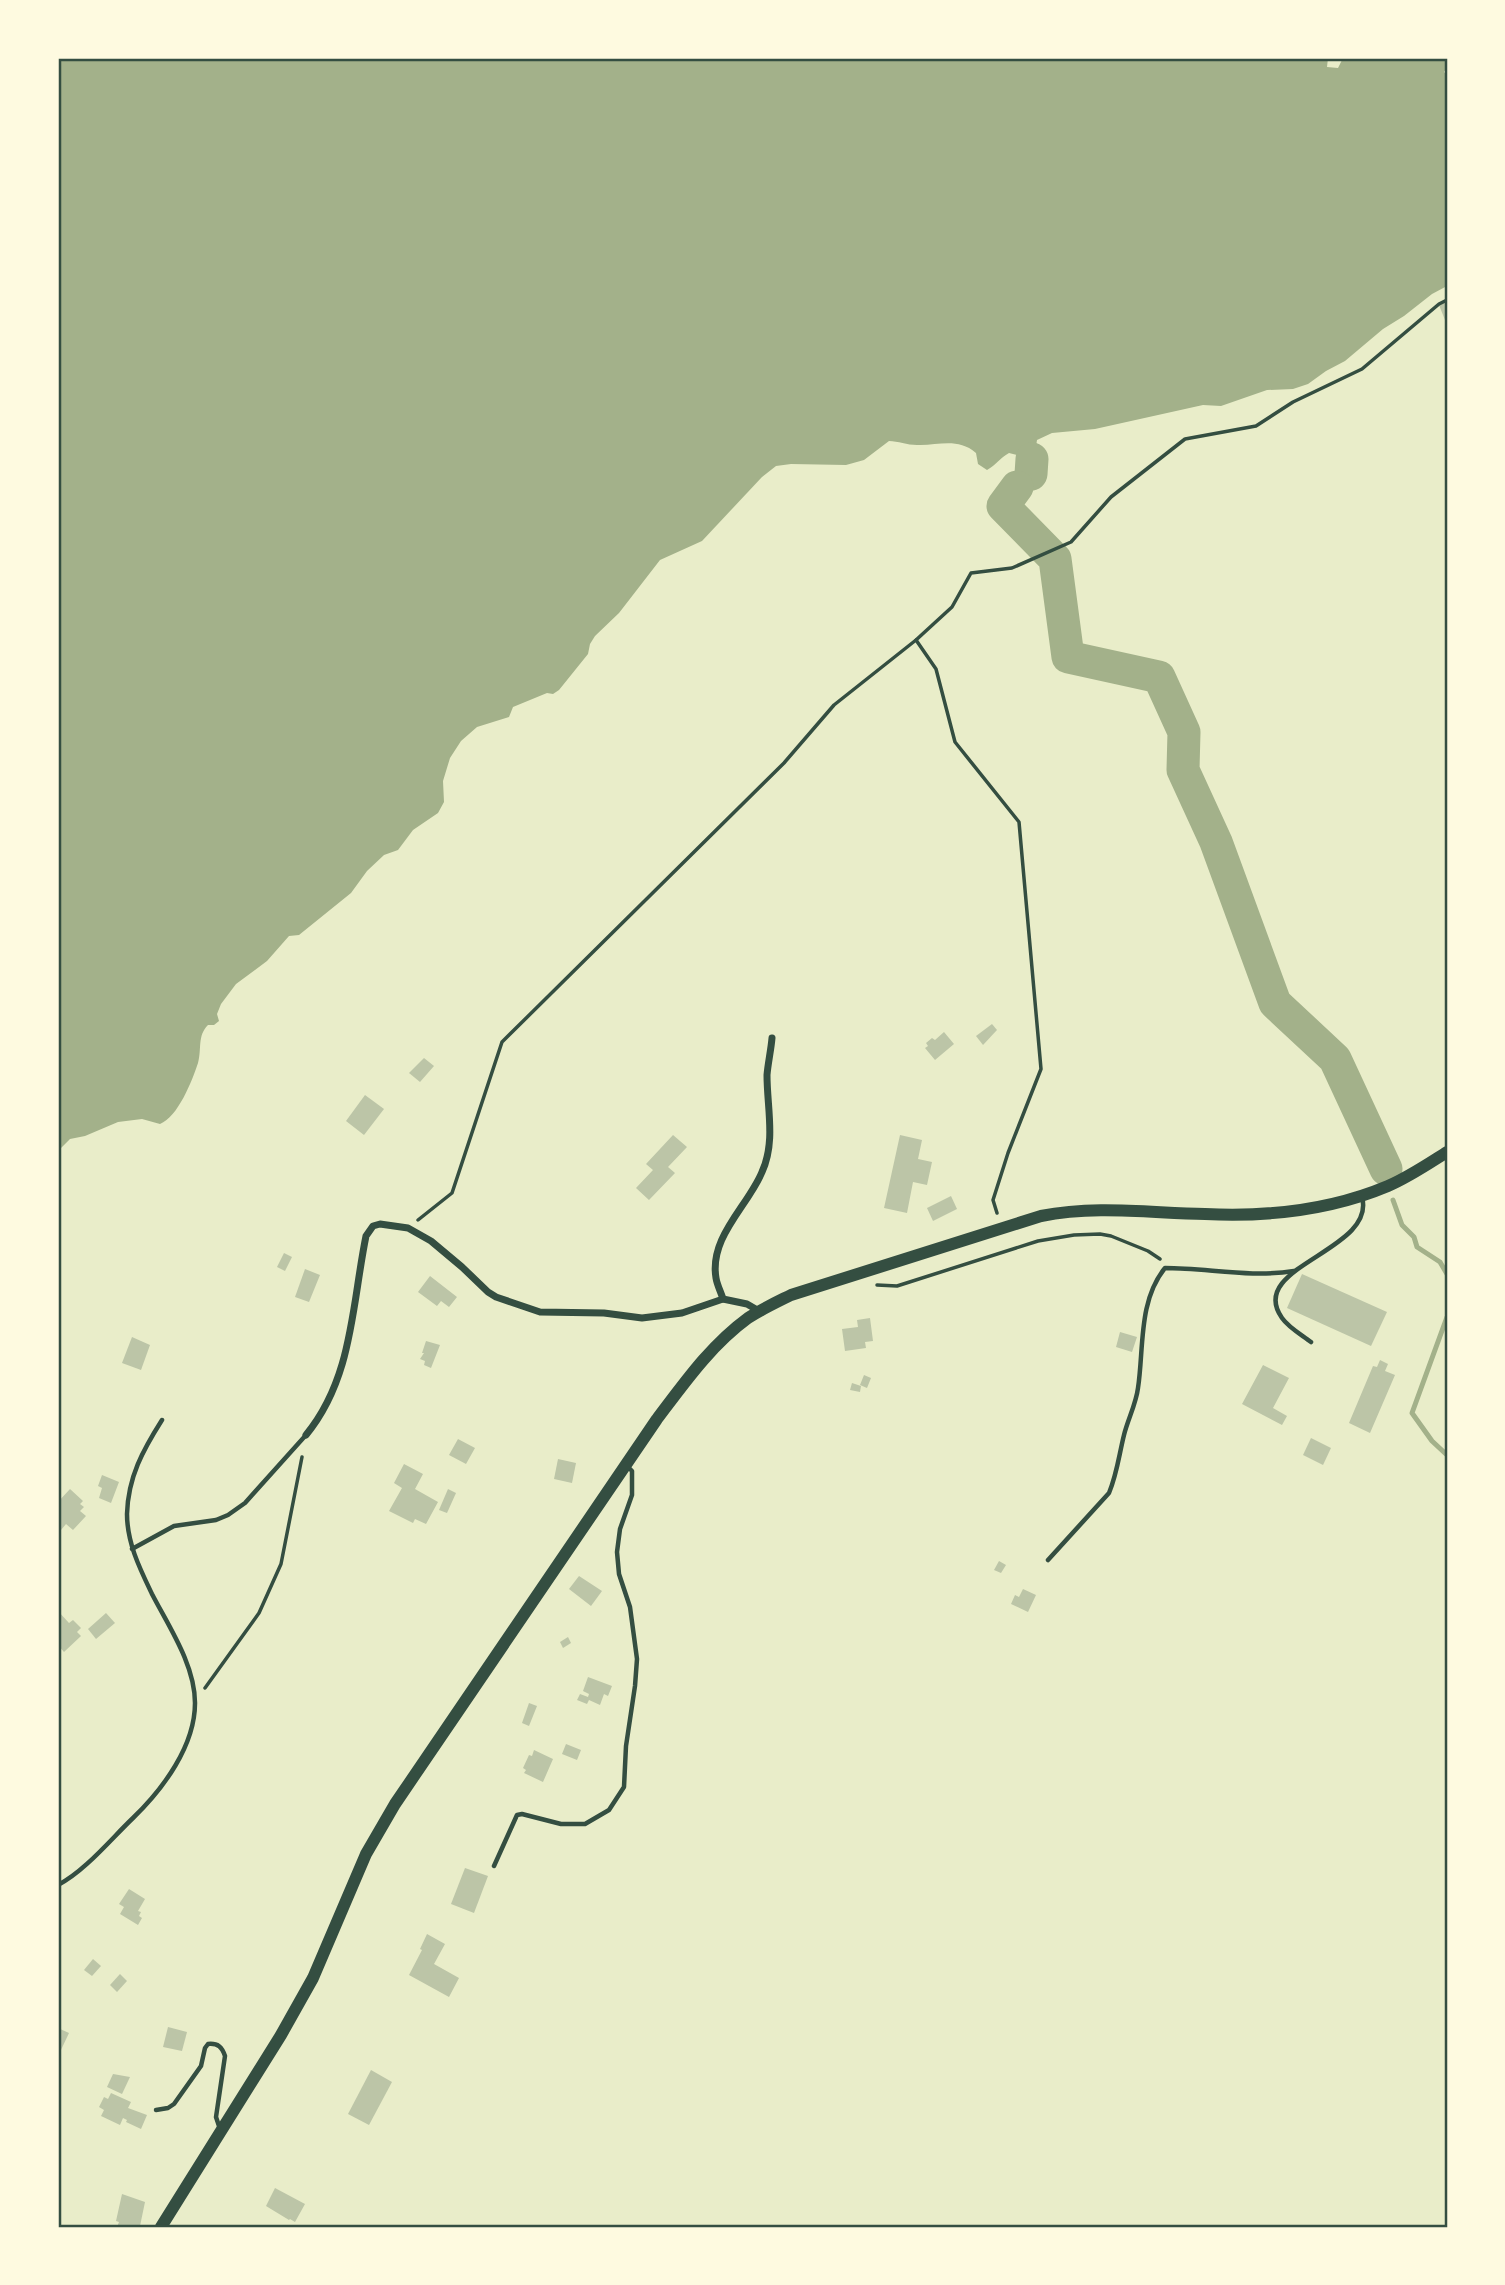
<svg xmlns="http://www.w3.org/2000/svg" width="1505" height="2285" viewBox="0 0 1505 2285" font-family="'PT Sans',sans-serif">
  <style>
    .water { fill: #a3b18a }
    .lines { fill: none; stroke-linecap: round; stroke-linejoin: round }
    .stream { stroke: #a3b18a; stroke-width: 5 }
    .river { stroke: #a3b18a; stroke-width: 33 }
    .building { fill: #bcc5a7 }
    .path { stroke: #344e41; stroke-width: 3.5 }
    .service { stroke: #344e41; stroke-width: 4.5 }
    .minor { stroke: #344e41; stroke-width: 7 }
    .secondary { stroke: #344e41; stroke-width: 12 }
    .neatline { fill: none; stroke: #344e41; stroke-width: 2.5 }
  </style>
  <rect width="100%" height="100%" fill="#e9edc9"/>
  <path class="water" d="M58,58H1328L1327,67L1338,68L1343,58H1444L1447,59V67L1444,72L1447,75V286L1432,294L1404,316L1383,329L1345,361L1326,371L1308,384L1293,389L1267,390L1221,406L1203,405L1095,429L1052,433L1037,440L1035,453L1032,459L1009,453C1000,458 996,465 987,470L978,464L976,453C957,437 938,446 917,445C907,445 898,441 889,441L864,460L846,465L791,464L776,466L762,477L702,541L660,560L619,613L595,636L590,644L588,654L559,690L553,694L547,693L513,707L509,717L477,727L461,741L450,758L443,781L444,802L438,813L413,830L398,850L384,855L367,871L351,893L299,935L289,936L267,961L236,984L221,1004L217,1014L219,1021L214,1025H208C197,1036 202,1049 198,1063C192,1081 178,1117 160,1124L142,1119L118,1122L85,1136L70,1139L58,1151Z"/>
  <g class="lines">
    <g class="stream">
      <path d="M1393,1200L1402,1225L1414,1237L1417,1247L1440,1262L1447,1274"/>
      <path d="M1447,1317L1412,1413L1432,1441L1447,1455"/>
    </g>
    <g class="river">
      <path d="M1031,474L1032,459"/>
      <path d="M1017,487L1003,506L1055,559L1068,657L1159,677L1184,732L1183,770L1216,842L1275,1003L1335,1059L1386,1169"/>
    </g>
  </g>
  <g class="building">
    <path d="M1447,301V319L1445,320L1439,305Z"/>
    <path d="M992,1024L997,1030L983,1045L976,1036Z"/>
    <path d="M944,1032L954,1044L935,1060L925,1048L928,1046L926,1043L932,1038L935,1040Z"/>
    <path d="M424,1058L434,1066L420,1082L409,1073Z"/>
    <path d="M365,1095L384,1109L364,1135L346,1121Z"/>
    <path d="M673,1135L687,1147L668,1167L675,1173L649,1200L636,1188L653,1170L646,1164Z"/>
    <path d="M900,1135L922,1140L918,1159L932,1162L927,1185L913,1182L907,1213L884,1208Z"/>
    <path d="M951,1196L957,1209L933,1221L927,1208Z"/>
    <path d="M284,1253L292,1257L285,1271L277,1267Z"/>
    <path d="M305,1269L320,1275L309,1302L295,1297Z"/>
    <path d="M1302,1274L1387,1312L1371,1346L1287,1308Z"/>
    <path d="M430,1276L457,1297L449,1307L441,1301L437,1306L418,1292Z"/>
    <path d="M870,1318L873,1341L865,1342L866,1348L845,1351L842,1329L858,1327L857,1320Z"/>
    <path d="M1120,1332L1137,1337L1132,1352L1116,1347Z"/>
    <path d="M132,1337L150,1345L141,1370L122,1363Z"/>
    <path d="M426,1341L440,1345L431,1368L424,1365L425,1361L420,1359L424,1353H422Z"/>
    <path d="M1380,1360L1388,1364L1385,1371L1395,1375L1370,1433L1349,1423L1373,1366L1377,1367Z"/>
    <path d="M1263,1365L1289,1378L1273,1408L1287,1416L1282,1425L1242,1404Z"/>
    <path d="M864,1375L871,1378L867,1388L860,1385Z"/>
    <path d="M852,1383L861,1386L860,1392L850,1390Z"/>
    <path d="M1311,1438L1331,1448L1323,1465L1303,1455Z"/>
    <path d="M458,1439L475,1448L466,1464L449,1455Z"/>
    <path d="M558,1459L576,1463L572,1483L554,1479Z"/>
    <path d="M404,1464L423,1474L415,1489L438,1502L426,1524L415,1519L413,1523L389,1511L402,1488L394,1483Z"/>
    <path d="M102,1475L119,1482L111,1503L99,1498L102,1488L98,1486Z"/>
    <path d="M70,1489L83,1501L80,1504L84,1507L80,1511L86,1516L73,1530L66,1524L61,1530L58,1526V1502Z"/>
    <path d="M448,1489L456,1493L447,1513L439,1510Z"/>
    <path d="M999,1561L1006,1565L1001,1573L994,1570Z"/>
    <path d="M579,1576L602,1591L591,1606L569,1589Z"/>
    <path d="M1023,1589L1036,1595L1028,1612L1011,1604L1015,1595L1019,1597Z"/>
    <path d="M58,1611L69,1623L73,1620L81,1628L77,1632L81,1636L64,1652L58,1645Z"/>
    <path d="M106,1613L115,1623L96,1639L88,1629Z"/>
    <path d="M568,1637L571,1643L563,1648L560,1642Z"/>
    <path d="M588,1677L612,1686L608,1696L604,1694L600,1705L589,1700L587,1704L577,1700L580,1694L588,1697L589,1694L583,1691Z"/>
    <path d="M529,1703L537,1706L529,1726L522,1723Z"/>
    <path d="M566,1744L581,1750L577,1760L562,1754Z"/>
    <path d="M534,1750L553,1759L543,1782L524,1773L526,1770L523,1768L529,1755L532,1756Z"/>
    <path d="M465,1868L488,1876L474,1913L451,1904Z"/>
    <path d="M129,1889L145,1899L138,1911L141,1912L139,1916L142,1918L138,1925L120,1914L124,1907L119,1904Z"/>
    <path d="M427,1934L445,1944L434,1964L459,1978L449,1997L409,1975L422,1950L420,1949Z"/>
    <path d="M93,1959L101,1966L92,1976L84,1970Z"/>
    <path d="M120,1974L127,1981L117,1992L110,1985Z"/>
    <path d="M168,2027L187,2032L182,2051L163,2047Z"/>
    <path d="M58,2028L69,2033L60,2052L58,2051Z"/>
    <path d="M371,2070L392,2082L369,2125L348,2114Z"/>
    <path d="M113,2074L130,2077L122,2094L107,2087Z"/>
    <path d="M111,2093L131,2102L128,2108L147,2115L141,2129L126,2122L127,2120L123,2118L120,2125L101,2116L104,2110L99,2107L104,2097L108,2099Z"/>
    <path d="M275,2188L305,2204L295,2222L290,2219L289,2220L266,2206Z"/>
    <path d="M122,2194L145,2202L140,2226L133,2225L132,2227H117L119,2222L116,2221Z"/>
  </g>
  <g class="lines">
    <g class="path">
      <path d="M916,640L936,669L955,742L1019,822L1041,1069L1008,1153L993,1200L997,1213"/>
      <path d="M418,1220L452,1193L502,1042L784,763L834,705L916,640L952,607L971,573L1012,568L1071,542L1111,497L1185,439L1256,426L1293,402L1362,369L1439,304L1447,300"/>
      <path d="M877,1285L897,1286L1038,1241L1074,1235L1100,1234L1111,1236L1148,1251L1160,1259"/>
      <path d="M205,1688L259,1613L281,1564L302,1457"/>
    </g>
    <g class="service">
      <path d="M1311,1342C1302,1335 1289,1328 1282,1318C1245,1266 1377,1251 1362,1197"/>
      <path d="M132,1549L174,1526L216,1520L228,1515L245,1503L306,1435"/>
      <path d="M1048,1560L1109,1493C1117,1474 1119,1455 1124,1435C1128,1419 1136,1404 1138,1388C1144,1349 1138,1301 1165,1268C1208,1268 1250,1278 1294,1271"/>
      <path d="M494,1866L517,1815L522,1814L561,1824H585L609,1810L624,1787L626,1746L635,1686L637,1659L630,1607L619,1574L617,1552L620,1529L632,1495V1471L627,1466"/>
      <path d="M58,1885C85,1871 111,1839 133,1818C163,1789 195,1746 195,1703C195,1665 169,1627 152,1594C140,1569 127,1543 127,1514C128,1477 143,1450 162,1420"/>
      <path d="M156,2110L168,2108L174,2104L201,2066L205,2048L208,2044C218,2043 222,2047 225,2056L216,2117L219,2126"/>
    </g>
    <g class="minor">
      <path d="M723,1299C721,1292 717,1285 716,1278C709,1237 748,1206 762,1172C776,1141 767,1108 767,1075C768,1063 771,1050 772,1038"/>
      <path d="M306,1435C353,1378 352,1304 366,1236L373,1226L380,1224L408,1228L431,1241L462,1267L488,1292L496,1297L540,1312L604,1313L642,1318L682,1313L723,1299L747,1304L759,1311"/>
    </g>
    <path class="secondary" d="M161,2227L281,2035L313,1978L366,1854L395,1804L657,1419C685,1382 711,1345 748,1318C762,1309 777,1302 791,1295L1041,1216C1096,1205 1150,1213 1205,1214C1266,1217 1331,1210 1388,1186C1409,1177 1428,1164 1447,1152"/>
  </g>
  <rect width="1505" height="2285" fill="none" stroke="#fefae0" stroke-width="119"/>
  <rect x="60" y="60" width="1386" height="2166" class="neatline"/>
</svg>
